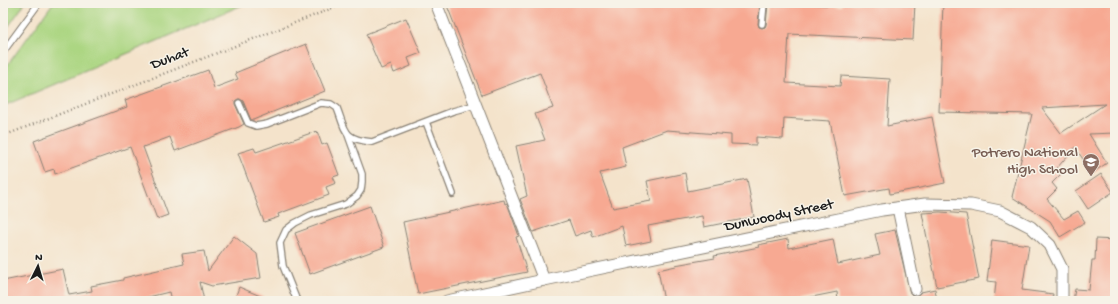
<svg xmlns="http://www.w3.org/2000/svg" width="1118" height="304" viewBox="0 0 1118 304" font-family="'Gochi Hand',sans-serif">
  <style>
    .green { fill: #acd682; stroke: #64794f }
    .building { fill: #f7a992; fill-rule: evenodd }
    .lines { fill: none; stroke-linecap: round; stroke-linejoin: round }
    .service-casing { stroke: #888074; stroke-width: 8 }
    .minor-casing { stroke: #888074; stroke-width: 13 }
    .path { stroke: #888074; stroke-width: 2.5; stroke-dasharray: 1 3; stroke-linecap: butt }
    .service { stroke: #fff; stroke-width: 5.5 }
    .minor { stroke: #fff; stroke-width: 11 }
    .labels { text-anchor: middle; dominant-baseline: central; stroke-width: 3; stroke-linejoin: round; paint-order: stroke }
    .street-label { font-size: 15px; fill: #1c1c1c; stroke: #f7f3e8 }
    .education-label { font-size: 15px; fill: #785e54; stroke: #f7f3e8; text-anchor: end }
  </style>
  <rect width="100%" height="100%" fill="#f7f3e8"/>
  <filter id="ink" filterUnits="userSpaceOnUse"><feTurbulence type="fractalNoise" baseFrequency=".025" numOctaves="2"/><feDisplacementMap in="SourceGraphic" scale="8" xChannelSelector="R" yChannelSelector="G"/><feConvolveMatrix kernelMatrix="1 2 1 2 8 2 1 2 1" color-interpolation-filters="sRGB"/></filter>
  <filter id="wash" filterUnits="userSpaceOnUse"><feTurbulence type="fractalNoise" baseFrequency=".012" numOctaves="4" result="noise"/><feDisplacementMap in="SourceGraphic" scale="16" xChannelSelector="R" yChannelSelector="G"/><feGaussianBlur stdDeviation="0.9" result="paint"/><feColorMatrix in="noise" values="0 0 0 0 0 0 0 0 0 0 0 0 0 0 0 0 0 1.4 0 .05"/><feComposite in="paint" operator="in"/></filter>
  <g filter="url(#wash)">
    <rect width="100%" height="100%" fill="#f4e3cb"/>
    <g class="green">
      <path d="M3,3H25L3,34Z"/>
      <path d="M53,3H247L3,106V71Z"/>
    </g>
    <g id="blocks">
      <g class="building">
        <path d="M446,3H760L758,24L759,27L762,28L765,27L766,25L768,3H787L842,6L843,3H915L913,40L789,34L786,83L840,86L841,76L890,79L887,126L932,117L945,183L890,194L889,188L845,196L830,121L784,118L783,139L756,137V145L731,144V135L667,130L622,147L626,167L600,173L613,208L651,201L647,181L685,173L688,191L747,179L754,217L704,227L702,216L648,226L651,241L626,246L622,226L593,237L591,230L575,236L569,220L533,232L520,199L527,196L516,146L545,140L535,114L553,108L540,73L482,95Z"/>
        <path d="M943,3H1115V133L1089,134L1107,163L1092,173L1075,147L1057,168L1061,174L1052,183L1057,189L1047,199L1064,219L1078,211L1085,222L1060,237L1050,221L1012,197L1032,114L939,112ZM1105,104L1061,133L1042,108Z"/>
        <path d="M406,18L421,53L408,58L411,66L394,73L391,65L381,69L366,34Z"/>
        <path d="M306,44L325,91L253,120H251L243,101L240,99H238L235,101V104L244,124L239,127L175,151L170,137L143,147L168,215L157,219L130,147L55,174L54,169L45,172L34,141L127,107L125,100L208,70L214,88L238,79L235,73Z"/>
        <path d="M317,131L322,145L327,143L339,175L333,177L336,183L326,187L329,195L278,214L279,217L264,222L238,153L254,148L256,152Z"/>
        <path d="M1101,174L1113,192L1088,209L1076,191Z"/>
        <path d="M504,200L505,204L507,203L519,236L516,237L527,272L418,294L403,222Z"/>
        <path d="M370,206L384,247L310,274L295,233Z"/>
        <path d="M940,212L966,214L979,279L937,287L922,213Z"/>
        <path d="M895,230L910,293L912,295L916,296L919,294L921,292L935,289L937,301H838L837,292L792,301H664L658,270L676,266L675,265L715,258L714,256L759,247L758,245L788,239L789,248L833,239L838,264L880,255L875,234Z"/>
        <path d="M234,236L257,254L261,278L212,286L200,282L204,301H171L169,292L132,301H3V281L63,269L69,295L92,291L91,286L123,280V278L184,264L182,254L204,251L208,271Z"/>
        <path d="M1096,239L1115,240V301H1073L1075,289L1089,290L1092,260H1095Z"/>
        <path d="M992,240L1029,245L1022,290L1053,294L1052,301H994L996,282L987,281Z"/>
        <path d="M239,287L272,301H234Z"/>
      </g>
    </g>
  </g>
  <g filter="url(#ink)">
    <use href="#blocks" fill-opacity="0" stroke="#888074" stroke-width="1"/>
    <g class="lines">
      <defs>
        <g id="service">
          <path d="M762,24L764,3"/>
          <path d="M3,52L39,3"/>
          <path d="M239,103L248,123L256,126L267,124L321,103L331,104L337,108C346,131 343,139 372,142L453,111L475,105"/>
          <path d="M426,122L453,194"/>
          <path d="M297,301L283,266L280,243L286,230L295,223L311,215L346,204L357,196L361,190L362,182V174L348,135"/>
        </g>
        <g id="minor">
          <path d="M436,3L544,280"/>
          <path d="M898,208L915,289"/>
          <path d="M447,301L544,280L882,210L925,204L971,205L1000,211L1031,227L1050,245L1062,269V301"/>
        </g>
      </defs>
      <use href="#service" class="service-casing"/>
      <use href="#minor" class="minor-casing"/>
      <path class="path" d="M3,136L346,3"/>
      <use href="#service" class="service"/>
      <use href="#minor" class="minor"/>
    </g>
  </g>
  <defs>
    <symbol id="school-pin" viewBox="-11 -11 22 30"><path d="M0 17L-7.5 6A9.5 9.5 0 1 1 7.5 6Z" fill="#8d6e63" stroke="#f7f3e8"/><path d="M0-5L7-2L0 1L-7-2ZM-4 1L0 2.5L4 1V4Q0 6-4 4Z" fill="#fff"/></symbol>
  </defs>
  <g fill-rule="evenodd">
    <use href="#school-pin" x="1081" y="152" width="20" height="27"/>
  </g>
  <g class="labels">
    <g class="street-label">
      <text transform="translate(170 59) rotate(-21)">Duhat</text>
      <text transform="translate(779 216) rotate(-12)">Dunwoody Street</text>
    </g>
    <g class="education-label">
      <text x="1078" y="153">Potrero National<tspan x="1078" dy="17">High School</tspan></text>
    </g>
  </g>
  <rect width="1118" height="304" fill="none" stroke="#f7f3e8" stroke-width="16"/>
  <g transform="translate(38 266) rotate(5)" stroke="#f7f3e8" stroke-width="3" paint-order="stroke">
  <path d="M0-3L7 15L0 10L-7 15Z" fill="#1c1c1c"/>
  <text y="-6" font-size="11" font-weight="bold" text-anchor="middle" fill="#1c1c1c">N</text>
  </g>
</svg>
